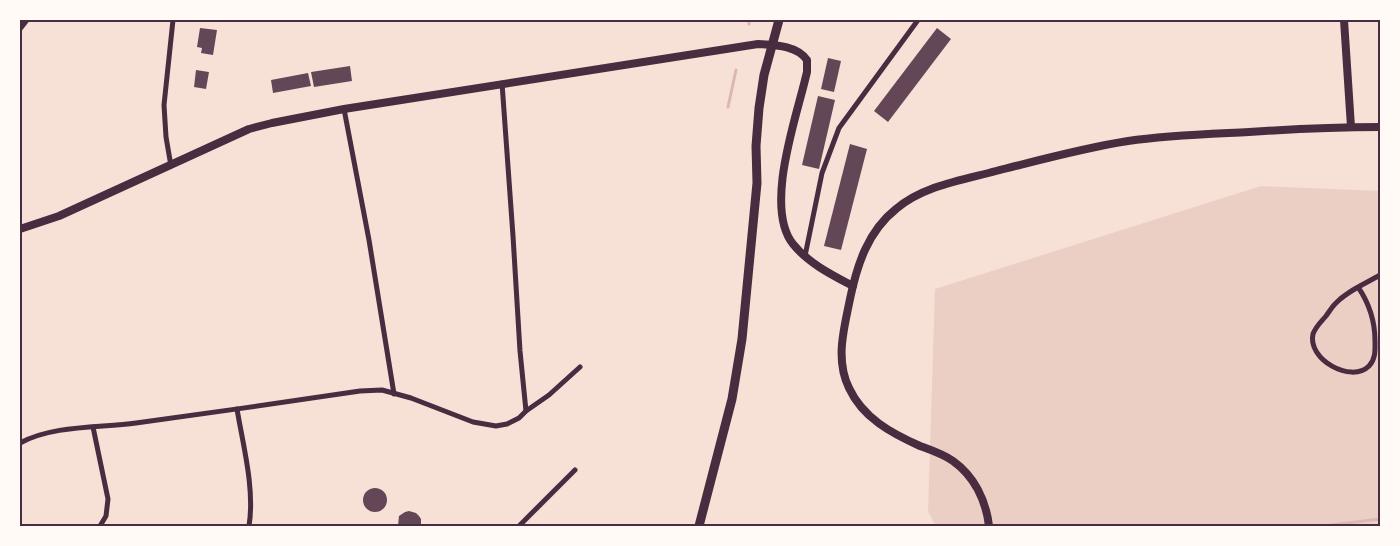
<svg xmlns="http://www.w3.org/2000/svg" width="1400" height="546" viewBox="0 0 1400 546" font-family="'Exo 2',sans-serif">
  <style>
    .green { fill: #ebcfc5 }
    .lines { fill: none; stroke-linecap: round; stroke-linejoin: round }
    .stream { stroke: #dcb8b0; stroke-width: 3 }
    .building { fill: #644757 }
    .minor { stroke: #4a2c40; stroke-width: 5 }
    .tertiary { stroke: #4a2c40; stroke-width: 8 }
    .secondary { stroke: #4a2c40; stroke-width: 9 }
    .neatline { fill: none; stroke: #4a2c40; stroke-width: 2 }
  </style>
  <rect width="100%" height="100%" fill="#f7e1d7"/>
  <path class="green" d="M1261,186L1380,191V526H936L928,512L935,289Z"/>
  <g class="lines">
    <g class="stream">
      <path d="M749,24V20"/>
      <path d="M728,107L736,70"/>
      <path d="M1330,526L1331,525L1380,519"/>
    </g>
  </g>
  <g class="building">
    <path d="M200,28L217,30L213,55L201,53L202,48L197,47Z"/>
    <path d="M937,28L951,39L888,122L874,111Z"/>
    <path d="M828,58L841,61L834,92L821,89Z"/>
    <path d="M350,66L352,81L314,87L311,72Z"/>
    <path d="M196,70L209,72L206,89L194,87Z"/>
    <path d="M308,73L311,86L273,93L271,80Z"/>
    <path d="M818,96L835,100L819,169L802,165Z"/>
    <path d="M850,144L867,149L841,250L824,246Z"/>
    <circle cx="375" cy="500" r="12"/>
    <path d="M409,511L416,513L419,516L421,519V526H398L399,516L405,512Z"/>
  </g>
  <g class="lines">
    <g class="minor">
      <path d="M20,29L27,20"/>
      <path d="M502,83L513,236L520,351L526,411"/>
      <path d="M344,109L369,240L394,394"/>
      <path d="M171,166L166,137L164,105L173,20"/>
      <path d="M805,256L822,173L839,128L918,20"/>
      <path d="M1358,287C1369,303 1375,321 1375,341C1375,349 1376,359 1369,366C1351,384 1307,359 1313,334C1316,326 1321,322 1326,316C1329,312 1332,307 1335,304C1347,291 1365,284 1380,275"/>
      <path d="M237,409C243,445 255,489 249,526"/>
      <path d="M93,427L108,499L106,516L100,526"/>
      <path d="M20,443C53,425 99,428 136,423C211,413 285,402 360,391L382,390L411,398L473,422L496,426L507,424L519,418L526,411L549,395L580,367"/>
      <path d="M519,526L575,470"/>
    </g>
    <g class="tertiary">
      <path d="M1344,20L1351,127"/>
      <path d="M20,229L59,216L249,129L272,123L344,109L758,44C774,45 797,45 807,60V72L804,84C794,124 765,209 793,244C808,263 832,275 853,286"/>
      <path d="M989,526C986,500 974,476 953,461C943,454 931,450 920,446C891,433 863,418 849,388C835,359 844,329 850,299C857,265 868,231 896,209C923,186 962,180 996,171C1040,160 1083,148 1128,141C1168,135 1209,134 1249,132C1293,129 1336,127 1380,127"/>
    </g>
    <path class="secondary" d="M699,526L732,399L742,339L757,183L756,146L759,108L764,75L779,20"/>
  </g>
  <rect width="1400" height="546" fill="none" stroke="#fffaf5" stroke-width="42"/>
  <rect x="21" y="21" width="1358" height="504" class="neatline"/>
</svg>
